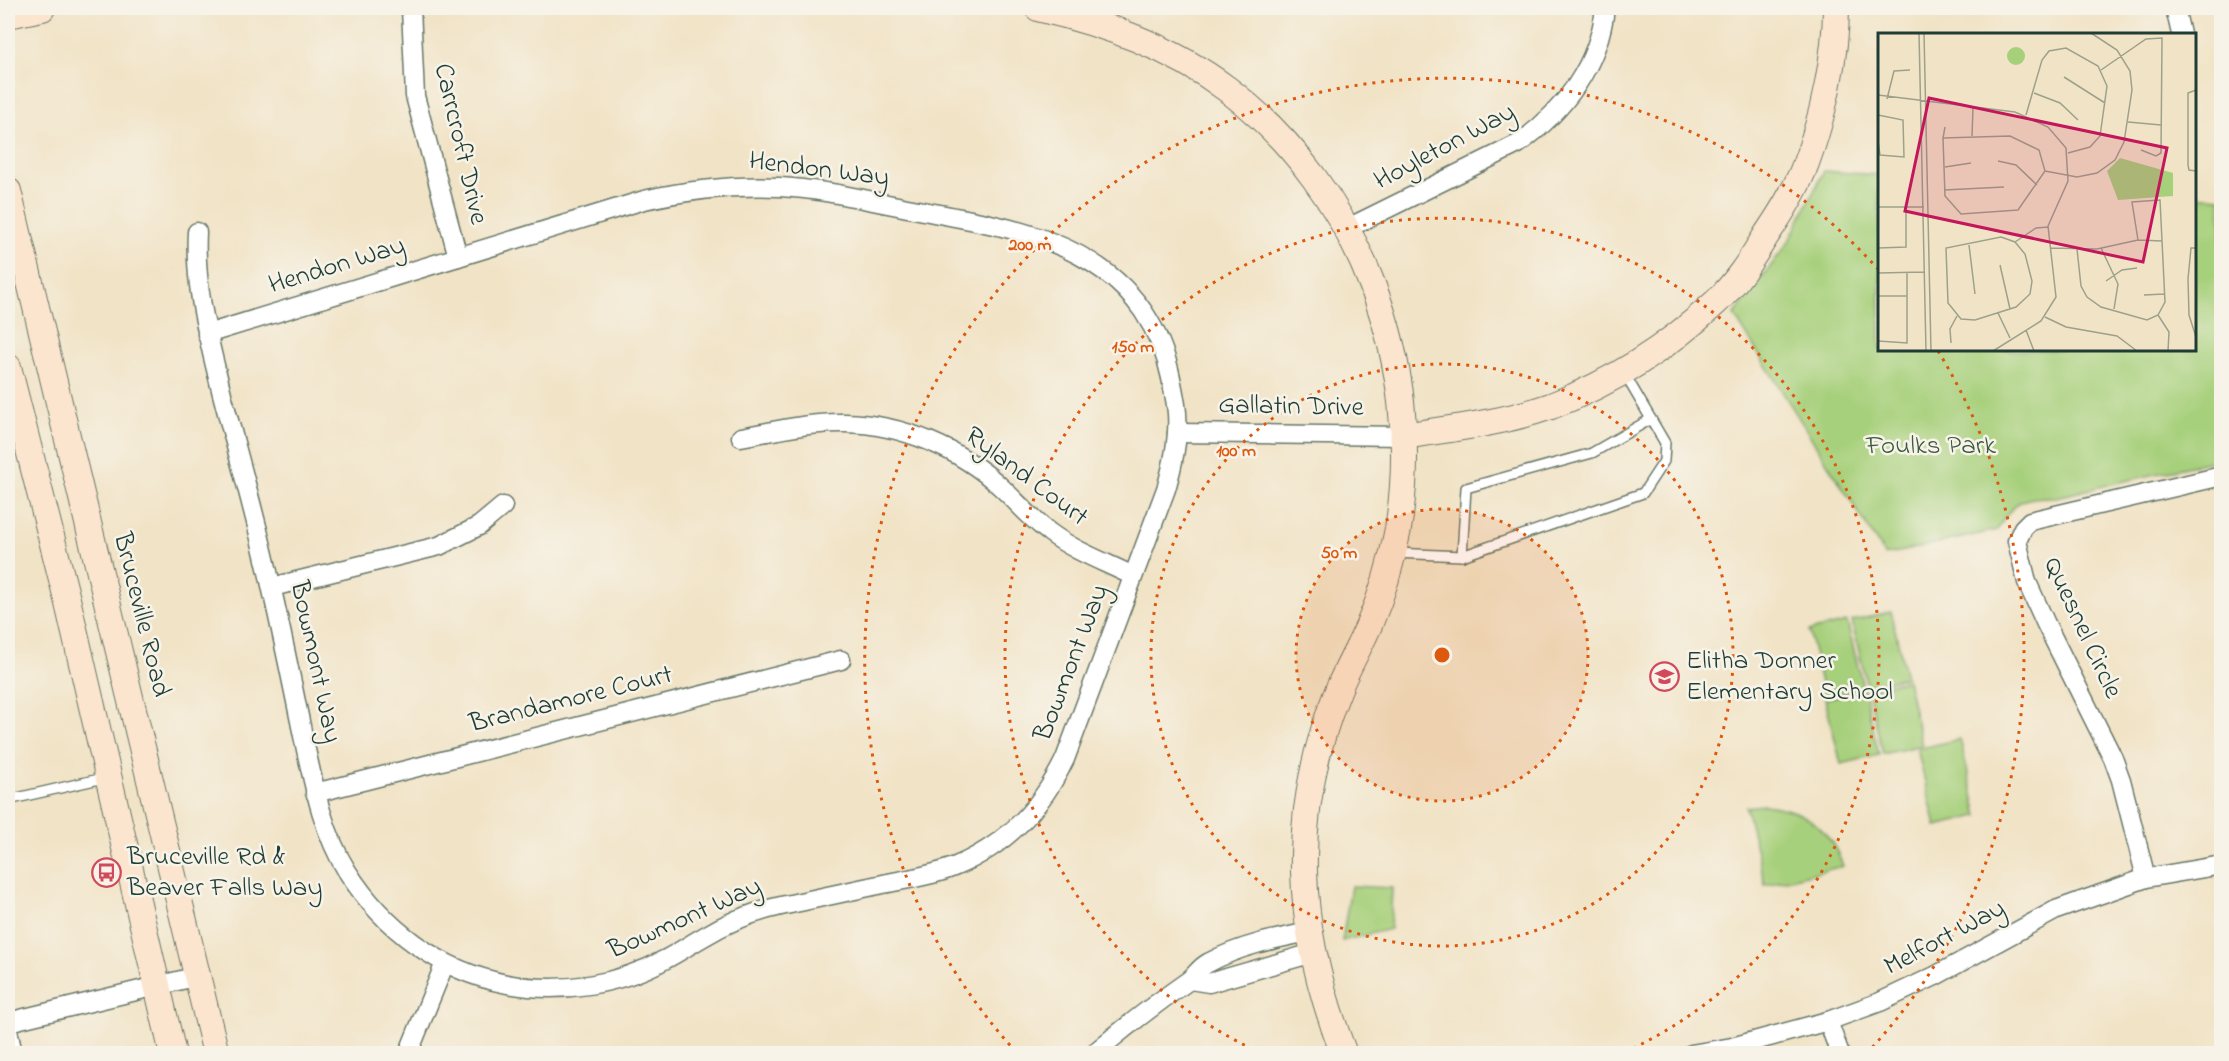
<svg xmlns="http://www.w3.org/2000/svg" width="2229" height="1061" viewBox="0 0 2229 1061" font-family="'Indie Flower',sans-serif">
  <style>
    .green { fill: #a7d07b; stroke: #638658; stroke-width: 1.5 }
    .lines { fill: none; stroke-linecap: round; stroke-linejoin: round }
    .lane-casing { stroke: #687767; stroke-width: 12 }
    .street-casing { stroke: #687767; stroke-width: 21 }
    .secondary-casing { stroke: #687767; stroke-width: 28 }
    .lane { stroke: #fff; stroke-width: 9 }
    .street { stroke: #fff; stroke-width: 18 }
    .secondary { stroke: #fce5cf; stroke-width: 26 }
    .ring { fill: none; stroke: #de580e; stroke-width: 3; stroke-dasharray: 3 6 }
    .labels { text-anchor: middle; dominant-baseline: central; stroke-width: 5; stroke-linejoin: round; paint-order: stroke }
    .street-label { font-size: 27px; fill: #1f3d34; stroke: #f7f3e8 }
    .park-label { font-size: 27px; fill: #3a5a42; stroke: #f7f3e8 }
    .poi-label { font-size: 27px; fill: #1f3d34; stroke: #f7f3e8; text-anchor: start }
    .inset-road { fill: none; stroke: #9da18c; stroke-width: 1.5 }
    .view { fill: #c2185b; fill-opacity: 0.15; stroke: #c2185b; stroke-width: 3 }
    .inset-edge { fill: none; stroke: #1f3d34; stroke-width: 3 }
    .centre { fill: #de580e; stroke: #f7f3e8; stroke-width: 3 }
    .ring-label { font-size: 18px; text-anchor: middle; font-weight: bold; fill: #de580e; stroke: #f7f3e8; stroke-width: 5; stroke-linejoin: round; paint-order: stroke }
  </style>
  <rect width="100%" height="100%" fill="#f7f3e8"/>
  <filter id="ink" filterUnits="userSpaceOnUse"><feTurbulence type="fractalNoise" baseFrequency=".0167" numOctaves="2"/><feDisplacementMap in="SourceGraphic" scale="12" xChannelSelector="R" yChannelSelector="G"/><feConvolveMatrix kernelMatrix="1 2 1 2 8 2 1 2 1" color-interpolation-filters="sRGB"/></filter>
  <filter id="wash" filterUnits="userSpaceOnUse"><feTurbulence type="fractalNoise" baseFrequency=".008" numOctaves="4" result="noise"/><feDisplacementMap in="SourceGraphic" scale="24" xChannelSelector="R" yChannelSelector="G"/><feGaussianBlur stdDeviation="1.35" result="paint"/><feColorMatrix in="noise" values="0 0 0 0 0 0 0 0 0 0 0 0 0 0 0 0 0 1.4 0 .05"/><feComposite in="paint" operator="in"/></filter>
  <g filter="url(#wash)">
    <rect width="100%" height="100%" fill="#f1e3c6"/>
    <g class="green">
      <path d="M1824,171L1879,175L1880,350H2194L2195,196L2221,198V459L2056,497C2020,497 2015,500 1997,530L1885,555L1734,315L1788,243Z"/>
      <path d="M1891,612L1906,677L1867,686L1852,621Z"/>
      <path d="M1847,622L1863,687L1824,696L1809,631Z"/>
      <path d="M1907,680L1922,745L1883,754L1868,689Z"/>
      <path d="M1864,690L1879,755L1841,764L1825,699Z"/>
      <path d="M1960,739L1978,816L1936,826L1917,749Z"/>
      <path d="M1764,805C1805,809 1829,827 1843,866L1765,885L1746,807Z"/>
      <path d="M1351,886L1392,888L1390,929L1342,941Z"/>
    </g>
  </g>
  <g filter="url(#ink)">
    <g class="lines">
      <defs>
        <g id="lane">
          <path d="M1394,553L1462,556L1643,493L1664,461L1665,443L1624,373"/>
          <path d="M1462,556L1466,488L1592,453L1651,419"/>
          <path d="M8,800L108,777"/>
        </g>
        <g id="street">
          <path d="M411,8L415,96L458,257"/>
          <path d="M2175,8L2181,34"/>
          <path d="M1346,229L1518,144C1564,111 1599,65 1605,8"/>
          <path d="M197,232C194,289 209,340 222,394C239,459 258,524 272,590C283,638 293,687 303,736C313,781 322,831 347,871C383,928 439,971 507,984C561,994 618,985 666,959C680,952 692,943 705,936C728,922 754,912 781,906C815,899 849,891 883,884C907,879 933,876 956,866C1006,845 1042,807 1065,759L1166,489C1173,465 1179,439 1177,413C1176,401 1173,389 1171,378C1166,353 1157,332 1143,311C1091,236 996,225 913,209C869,201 824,189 779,187C733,185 689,190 644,200L207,334"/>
          <path d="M1177,433L1404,436"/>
          <path d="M741,437C775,431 810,422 845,423C902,424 961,449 1002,488C1018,503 1031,519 1049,532C1074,551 1105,562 1133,576"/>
          <path d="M272,587L439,546L479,526L503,506"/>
          <path d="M315,793L841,660"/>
          <path d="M2146,878L2121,780L2113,758L2046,624L2027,582L2017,541L2023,528L2030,521L2222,476"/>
          <path d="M1190,980L1209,983L1313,953"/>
          <path d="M1828,1021L1840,1054"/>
          <path d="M8,1022L198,976"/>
          <path d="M8,1030L13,1054"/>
          <path d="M408,1054L445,963"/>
          <path d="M1093,1054C1124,1028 1155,1004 1188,981C1195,976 1200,967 1208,963C1239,946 1274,939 1309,932"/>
          <path d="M1691,1054L1732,1047L1828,1021L1880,1002L1935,976L2056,910L2146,878L2222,865"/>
        </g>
        <g id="secondary">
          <path d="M1038,8C1106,24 1171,47 1227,89C1360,190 1425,365 1398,529C1392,561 1382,595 1369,625C1360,646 1348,666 1339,688C1288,814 1295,928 1344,1054"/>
          <path d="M8,15L42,8"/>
          <path d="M8,191L216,1054"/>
          <path d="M8,367L67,599L173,1054"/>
          <path d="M1404,436C1454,428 1503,423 1551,406C1611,383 1668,347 1715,303C1736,284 1752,258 1767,234C1782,212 1797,188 1806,163C1823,118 1836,56 1836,8"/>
        </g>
      </defs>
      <use href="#lane" class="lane-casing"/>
      <use href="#street" class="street-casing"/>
      <use href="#secondary" class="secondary-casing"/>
      <use href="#lane" class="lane"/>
      <use href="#street" class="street"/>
      <use href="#secondary" class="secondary"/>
    </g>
  </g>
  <circle cx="1442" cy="655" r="146" fill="#de580e" fill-opacity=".12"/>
  <g class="ring">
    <circle cx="1442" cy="655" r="146"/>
    <circle cx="1442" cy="655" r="291"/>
    <path d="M1261 1053A437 437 0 1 1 1623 1053"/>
    <path d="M1016 1052A582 582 0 1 1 1878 269M1938 351A582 582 0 0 1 1868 1052"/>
  </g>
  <defs>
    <symbol id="school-ring" viewBox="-11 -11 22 22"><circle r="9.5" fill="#f7f3e8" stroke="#d1495b" stroke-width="1.5"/><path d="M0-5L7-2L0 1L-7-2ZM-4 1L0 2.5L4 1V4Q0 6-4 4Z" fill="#d1495b"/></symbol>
    <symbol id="bus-ring" viewBox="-11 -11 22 22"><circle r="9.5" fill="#f7f3e8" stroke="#d1495b" stroke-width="1.5"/><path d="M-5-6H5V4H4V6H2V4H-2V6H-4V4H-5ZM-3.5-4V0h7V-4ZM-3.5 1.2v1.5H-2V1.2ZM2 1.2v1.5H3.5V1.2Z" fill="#d1495b"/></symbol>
  </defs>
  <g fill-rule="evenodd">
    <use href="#school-ring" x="1648" y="660" width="33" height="33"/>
    <use href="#bus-ring" x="90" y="856" width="33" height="33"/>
  </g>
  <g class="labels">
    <g class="street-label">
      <text transform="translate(460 144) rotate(77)">Carrcroft Drive</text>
      <text transform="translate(1445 147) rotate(-28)">Hoyleton Way</text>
      <text transform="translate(819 170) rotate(7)">Hendon Way</text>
      <text transform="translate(337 266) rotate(-17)">Hendon Way</text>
      <text transform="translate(1291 407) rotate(1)">Gallatin Drive</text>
      <text transform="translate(1026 477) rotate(37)">Ryland Court</text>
      <text transform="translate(141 615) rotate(76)">Bruceville Road</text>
      <text transform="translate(2082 628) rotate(65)">Quesnel Circle</text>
      <text transform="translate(315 662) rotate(78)">Bowmont Way</text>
      <text transform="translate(1072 663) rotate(-69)">Bowmont Way</text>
      <text transform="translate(571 700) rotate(-14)">Brandamore Court</text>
      <text transform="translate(685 919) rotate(-24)">Bowmont Way</text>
      <text transform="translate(1945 938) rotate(-28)">Melfort Way</text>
    </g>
    <g class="park-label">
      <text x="1931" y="446">Foulks Park</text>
    </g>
    <g class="poi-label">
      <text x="1686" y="661">Elitha Donner<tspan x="1686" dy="31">Elementary School</tspan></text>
      <text x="127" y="857">Bruceville Rd &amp;<tspan x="127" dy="31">Beaver Falls Way</tspan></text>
    </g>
  </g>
  <g transform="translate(1878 33)">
    <rect width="318" height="318" fill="#f1e3c6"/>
    <path d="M129 23a9 9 0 1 1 18 0a9 9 0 1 1-18 0ZM242,125L295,140V163L240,167L229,138Z" fill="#a7d07b"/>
    <path class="inset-road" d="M41,0L48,318M46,0L53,318M223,37L268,6L284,5L283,120L278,123L263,117M186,44L227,70M318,57L310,60V132L311,137L318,138M156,60L182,70L200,87M0,62L137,79L170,94L188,115L190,148L170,193L178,264L163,288L115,318M9,66L16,38L32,37M0,82L25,87L26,124L2,122L0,108M148,82L164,27L171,18L188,15L220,33L229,53L222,103L212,114L190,120M250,89L283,92M94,103L95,75M65,105L132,103L161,117L167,138L140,177L83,181L67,163L65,105L67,94M120,128L138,132L159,152M67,134L93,130M167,138L199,144L219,140L237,127L246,109L254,57L252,38L239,17L213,0M66,157L126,154M0,174H46M123,204L137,209L147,221L154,248L152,261L138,274L97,287L83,286L70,270L68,215ZM137,209L158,195L170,194M91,212L97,261M0,215L28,214V174M172,215L219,216L260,207L284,208M223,215L240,251L236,276M318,215H313L310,246L311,282L318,304M199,216L203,253L209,264L223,274L269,287L280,282L287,269L282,167L254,169L260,207M122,232L132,276M0,240L46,239M228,248L244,237L259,235M266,262L286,261M0,263H29M120,280L132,305M280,282L291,299L290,318M167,284L188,294L239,303L259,318M148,297L156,318M0,308L29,310V239M73,310L72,296L79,283"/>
    <path class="view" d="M51,65L289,115L265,229L27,178Z"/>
    <rect width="318" height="318" class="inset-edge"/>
  </g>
  <circle cx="1442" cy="655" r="9" class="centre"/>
  <g class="ring-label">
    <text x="1030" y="250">200 m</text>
    <text x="1133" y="352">150 m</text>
    <text x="1236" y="456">100 m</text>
    <text x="1339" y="558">50 m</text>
  </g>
  <rect width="2229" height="1061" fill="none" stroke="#f7f3e8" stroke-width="30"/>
</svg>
